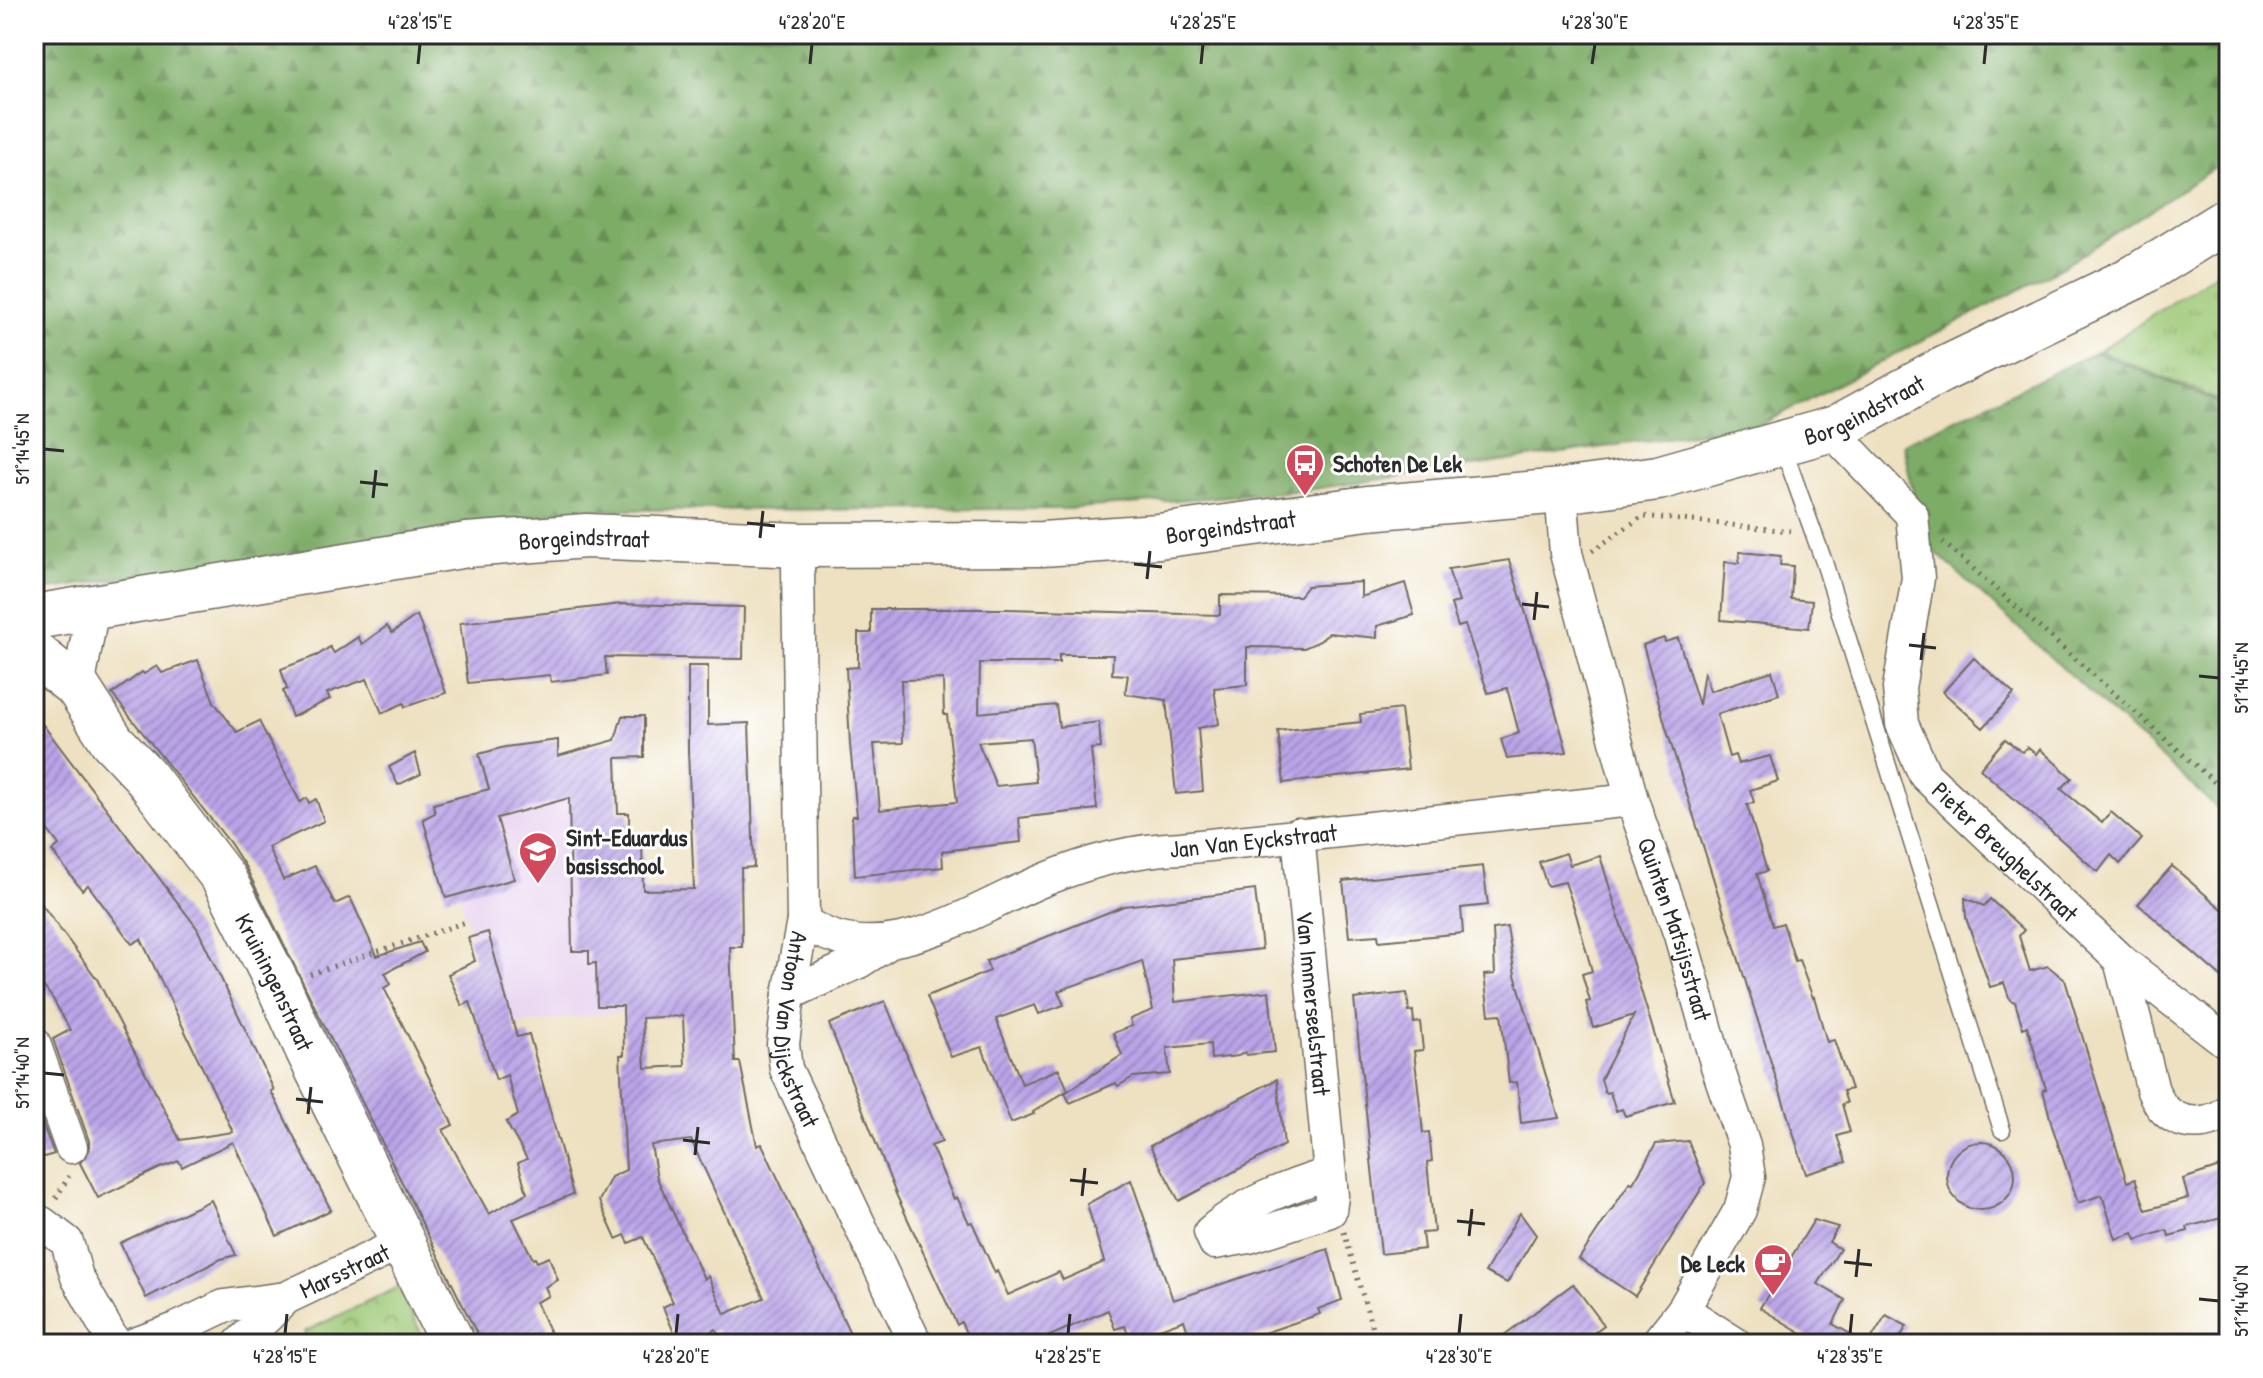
<svg xmlns="http://www.w3.org/2000/svg" width="2263" height="1378" viewBox="0 0 2263 1378" font-family="'Patrick Hand',sans-serif">
  <style>
    .built { fill: #e7d2ef }
    .grass { fill: url(#grass-tufts); stroke: #647a50; stroke-width: 2 }
    .forest { fill: url(#forest-firs); stroke: #546c48; stroke-width: 2 }
    .park { fill: url(#park-crowns); stroke: #647a50; stroke-width: 2 }
    .building { fill: url(#building-hatch); fill-rule: evenodd }
    .lines { fill: none; stroke-linecap: round; stroke-linejoin: round }
    .lane-casing { stroke: #6f6b60; stroke-width: 19 }
    .street-casing { stroke: #6f6b60; stroke-width: 35 }
    .secondary-casing { stroke: #6f6b60; stroke-width: 47 }
    .path { stroke: #6f6b60; stroke-width: 5; stroke-dasharray: 2 6; stroke-linecap: butt }
    .lane { stroke: #fff; stroke-width: 16 }
    .street { stroke: #fff; stroke-width: 32 }
    .secondary { stroke: #fff; stroke-width: 44 }
    .ticks { fill: none; stroke: #2b2b2b; stroke-width: 3 }
    .labels { text-anchor: middle; dominant-baseline: central; stroke-width: 6; stroke-linejoin: round; paint-order: stroke }
    .street-label { font-size: 24px; fill: #2b2b2b; stroke: #fff }
    .poi-label { font-size: 24px; font-weight: bold; fill: #2b2b2b; stroke: #fff; text-anchor: start }
    .neatline { fill: none; stroke: #2b2b2b; stroke-width: 3 }
    .ticks-label { font-size: 20px; text-anchor: middle; fill: #2b2b2b }
  </style>
  <defs>
    <pattern id="grass-tufts" width="24" height="20" patternUnits="userSpaceOnUse" patternTransform="scale(2)"><rect width="24" height="20" fill="#9cc875"/><path d="M3 7l-1-3M5 7V3M7 7l1-3M15 17l-1-3M17 17v-4M19 17l1-3" fill="none" stroke="#7fa360"/></pattern>
    <pattern id="forest-firs" width="22" height="20" patternUnits="userSpaceOnUse" patternTransform="scale(2)"><rect width="22" height="20" fill="#7dac66"/><path d="M5 1l3.5 6h-7zM16 11l3.5 6h-7z" fill="#678c54"/></pattern>
    <pattern id="park-crowns" width="20" height="18" patternUnits="userSpaceOnUse" patternTransform="scale(2)"><rect width="20" height="18" fill="#9cc875"/><path d="M2 6a3 3 0 1 1 6 0M12 15a3 3 0 1 1 6 0" fill="none" stroke="#7fa360"/></pattern>
    <pattern id="building-hatch" width="6" height="6" patternUnits="userSpaceOnUse" patternTransform="scale(2)"><rect width="6" height="6" fill="#baa4e8"/><path d="M-1 1l2-2M0 6l6-6M5 7l2-2" fill="none" stroke="#9786bc"/></pattern>
  </defs>
  <rect width="100%" height="100%" fill="#fff"/>
  <filter id="ink" filterUnits="userSpaceOnUse"><feTurbulence type="fractalNoise" baseFrequency=".0125" numOctaves="2"/><feDisplacementMap in="SourceGraphic" scale="16" xChannelSelector="R" yChannelSelector="G"/><feConvolveMatrix kernelMatrix="1 2 1 2 8 2 1 2 1" color-interpolation-filters="sRGB"/></filter>
  <filter id="wash" filterUnits="userSpaceOnUse"><feTurbulence type="fractalNoise" baseFrequency=".006" numOctaves="4" result="noise"/><feDisplacementMap in="SourceGraphic" scale="32" xChannelSelector="R" yChannelSelector="G"/><feGaussianBlur stdDeviation="1.8" result="paint"/><feColorMatrix in="noise" values="0 0 0 0 0 0 0 0 0 0 0 0 0 0 0 0 0 1.4 0 .05"/><feComposite in="paint" operator="in"/></filter>
  <g filter="url(#wash)">
    <rect width="100%" height="100%" fill="#eee1c1"/>
    <path class="built" d="M615,740L622,1012L498,1027L433,804L489,789Z"/>
    <path class="grass" d="M2229,263V405L2099,351L2229,264Z"/>
    <g class="forest">
      <path d="M34,34H2229V159L2061,268L1762,424L1307,490L1065,509L579,510L37,591L34,532Z"/>
      <path d="M2096,352L2229,407V819L1923,541L1903,444Z"/>
    </g>
    <path class="park" d="M399,1287L426,1344H310L304,1332Z"/>
    <g id="blocks">
      <g class="building">
        <path d="M1740,552L1781,556L1780,565L1793,566L1791,599L1812,601L1809,628L1721,620L1725,562L1739,563Z"/>
        <path d="M1509,560L1548,684L1567,752L1507,759L1501,739L1519,733L1507,688L1488,693L1465,625L1458,627L1451,604L1459,602L1448,569Z"/>
        <path d="M1361,582V597L1405,583L1414,615L1377,626V638L1329,633L1320,641L1304,648L1247,647V685L1214,688L1219,724L1198,728L1203,791L1176,794L1166,700L1125,694L1128,675L1112,674L1113,655H1059V663H980L979,713L1056,705L1059,727L1099,722L1101,748L1091,749L1097,809L1019,818L1021,842L942,851L943,867L855,876L852,816H857L850,745L846,668L858,667V633H871V609H1007L1220,615V595L1299,596L1307,586ZM943,679L944,715H947L957,802L880,810L874,744L903,743L901,680ZM1031,738L1036,782L996,786L978,742Z"/>
        <path d="M621,604L744,607L743,659L605,657L607,675L551,682L550,675L468,683L460,623Z"/>
        <path d="M417,615L446,693L405,707L404,703L382,713L367,679L327,693L330,699L292,717L283,691L287,689L281,669L318,655L330,647L334,653L358,637L362,644L387,626L392,633Z"/>
        <path d="M1664,638L1665,642L1678,638L1699,705L1704,671L1710,691L1772,671L1779,694L1717,714L1729,757L1735,755L1738,764L1770,756L1778,781L1750,790L1754,802L1747,805L1767,871L1757,874L1773,926L1783,923L1795,961L1799,960L1813,998L1814,997L1827,1042L1834,1040L1851,1089L1843,1091L1847,1103L1842,1104L1850,1132L1837,1136L1846,1162L1806,1174L1667,731L1643,645Z"/>
        <path d="M1974,658L2014,694L1983,728L1943,692Z"/>
        <path d="M198,660L214,702L237,732L259,721L300,802L307,798L309,803L316,799L324,821L268,847L283,880L315,866L335,904L350,897L377,956L420,942L425,952L385,973L391,984L384,988L453,1125L443,1130L489,1214L527,1193L518,1163L527,1159L506,1122L518,1115L507,1075L496,1080L470,1002L462,1006L448,974L475,961L468,938L488,932L517,1037L529,1034L573,1194L513,1219L533,1259L535,1258L537,1262L549,1257L558,1280L545,1287L549,1296L536,1302L555,1344H482L246,868L230,843L112,694L142,672L144,674L157,666L162,673Z"/>
        <path d="M688,666H708V725L749,723L754,867L741,868L742,947H730L735,1062H740L757,1146L762,1144L855,1344H723L716,1329L687,1344H679L663,1307L673,1302L643,1237L629,1243L625,1235L616,1239L599,1201L611,1177L626,1170L620,1055H624L623,1006H597L596,963L589,964V951H572L569,798L497,818L514,879L446,898L423,819L435,813L433,804L489,789L479,754L505,747L558,740V756L615,740L622,716H644V757L616,758L618,813H629V840H642L643,890L694,889L688,751ZM683,1016L685,1066L645,1068L642,1018ZM691,1140L764,1298L725,1314L708,1276L704,1279L657,1178L651,1145Z"/>
        <path d="M1401,709L1408,769L1284,783L1278,731L1361,722L1360,714Z"/>
        <path d="M34,713L197,928L274,1090L271,1091L331,1210L277,1236L233,1142L182,1167L179,1161L160,1168L98,1198L80,1163L89,1151V1141L53,1039L70,1030L53,999L34,974V894L97,979L180,1140L233,1132L141,939L132,944L88,885L82,890L52,851L59,845L34,812Z"/>
        <path d="M2005,739L2022,752L2027,747L2036,754L2040,749L2072,778L2061,789L2102,823L2111,812L2142,839L2120,864L2111,855L2098,872L1980,769Z"/>
        <path d="M415,753L421,774L398,785L389,767Z"/>
        <path d="M1566,853L1570,865L1600,856L1675,1102L1625,1116L1622,1109L1616,1111L1610,1092L1605,1093L1601,1079L1634,1015L1593,1028L1586,1002L1590,1001L1582,974L1592,971L1576,914L1565,882L1547,886L1539,862Z"/>
        <path d="M1483,866L1488,905L1461,908L1463,933L1379,941L1378,935L1349,937L1343,881Z"/>
        <path d="M2172,866L2229,915V984L2138,904Z"/>
        <path d="M1255,890L1262,949L1172,959L1175,1002L1269,991L1275,1052L1246,1055L1245,1052L1238,1056L1211,1059L1210,1044L1167,1048L1170,1074L1133,1077L1118,1086L1116,1083L1070,1103L1065,1093L1122,1055L1113,1033L1132,1026L1130,1019L1153,1010L1142,961L1058,991L1064,1005L1039,1014L1035,1005L996,1019L1022,1084L1059,1069L1068,1090L1033,1112L1034,1114L1011,1123L982,1047L951,1057L927,996L990,971L986,961L1124,906Z"/>
        <path d="M1965,898L1984,906L1990,899L2024,930L2019,936L2030,971L2048,966L2065,980L2127,1182L2135,1179L2146,1210L2188,1198L2183,1179L2229,1164V1216L2187,1227L2188,1231L2169,1236L2167,1230L2136,1240L2133,1233L2116,1239L2102,1195L2078,1203L2052,1126L2043,1090L2046,1089L2027,1026L2023,1028L2015,1002L2010,1000L2004,983L1990,987L1966,918Z"/>
        <path d="M1507,927L1515,975L1559,1118L1521,1123L1517,1082L1509,1083L1501,1014L1489,1015L1484,975L1495,974L1493,929Z"/>
        <path d="M1407,993L1409,1012L1413,1011L1414,1023L1420,1022L1423,1050L1414,1051L1423,1133L1429,1132L1432,1161L1427,1162L1434,1232L1422,1233L1424,1249L1381,1254L1354,999Z"/>
        <path d="M885,1001L942,1142L931,1146L954,1199L957,1197L969,1223L972,1222L995,1273L997,1271L1008,1295L1059,1272L1063,1280L1104,1262L1087,1204L1131,1180L1173,1300L1328,1249L1342,1300L1318,1309L1320,1314L1232,1344H1192L1184,1320L1130,1340L1125,1326L1115,1329L1108,1310L1032,1344H971L961,1322L957,1325L896,1194L829,1024Z"/>
        <path d="M1277,1079L1284,1145L1179,1201L1150,1146Z"/>
        <path d="M41,1120L54,1154L34,1160V1122Z"/>
        <path d="M1688,1141L1705,1183L1635,1296L1579,1259L1630,1182L1633,1183L1656,1144Z"/>
        <circle cx="1981" cy="1176" r="34"/>
        <path d="M211,1200L236,1255L221,1259L146,1298L120,1243Z"/>
        <path d="M1520,1213L1536,1235L1507,1283L1485,1272Z"/>
        <path d="M1814,1220L1838,1227L1829,1242L1840,1249L1818,1284L1845,1300L1833,1324L1868,1344L1886,1315L1907,1326L1896,1344H1820L1760,1308Z"/>
        <path d="M1573,1284L1604,1325L1579,1344H1492Z"/>
      </g>
    </g>
  </g>
  <g filter="url(#ink)">
    <use href="#blocks" fill-opacity="0" stroke="#6f6b60" stroke-width="2"/>
    <g class="lines">
      <defs>
        <path id="lane" d="M1782,445L1824,562L2002,1130"/>
        <g id="street">
          <path id="s1" d="M1836,428L1845,445L1912,515L1918,578L1899,688L1902,724L1925,775L2120,960L2229,1044"/>
          <path id="s2" d="M1561,491L1566,553L1632,800L1680,935L1717,1066L1744,1145L1749,1177L1740,1210L1683,1310L1656,1344"/>
          <path id="s3" d="M800,545L798,568L803,921L789,994L783,1044L786,1069L916,1344"/>
          <path d="M78,688L93,607"/>
          <path id="s4" d="M1298,834L1332,1196L1330,1211L1249,1237L1215,1243L1210,1232C1242,1204 1288,1186 1329,1174"/>
          <path id="s5" d="M803,921C879,977 972,909 1044,880C1090,861 1132,850 1181,848L1632,800"/>
          <path d="M2120,960L2153,1091C2156,1096 2159,1104 2163,1108C2181,1128 2211,1126 2229,1110"/>
          <path d="M789,994L859,962L892,941"/>
          <path d="M34,1043L71,1147"/>
          <path d="M34,1221L42,1223L67,1242L77,1277L115,1344"/>
          <path d="M1683,1310L1736,1344"/>
          <path id="s6" d="M135,1344L176,1329L224,1306L286,1298L402,1243"/>
          <path d="M239,1344L286,1298"/>
        </g>
        <g id="secondary">
          <path id="s7" d="M34,617L467,545L586,536L800,545L1042,544L1159,536L1368,508L1561,491L1658,478L1836,428L1940,371L2135,277L2229,219"/>
          <path id="s8" d="M34,653L78,688L112,741L145,776L224,879L279,987L308,1051L453,1344"/>
        </g>
      </defs>
      <use href="#lane" class="lane-casing"/>
      <use href="#street" class="street-casing"/>
      <use href="#secondary" class="secondary-casing"/>
      <g class="path">
        <path d="M1943,542L2229,795"/>
        <path d="M1592,551L1643,516L1790,531"/>
        <path d="M310,974L466,922"/>
        <path d="M56,1198L69,1176"/>
        <path d="M1344,1232L1377,1344"/>
      </g>
      <use href="#lane" class="lane"/>
      <use href="#street" class="street"/>
      <use href="#secondary" class="secondary"/>
    </g>
  </g>
  <path class="ticks" d="M418,64L420,44M810,64L812,44M1201,64L1203,44M1592,64L1595,44M1984,64L1986,44M44,449L64,451M360,482L388,485M373,498L376,470M747,523L775,526M760,538L763,511M1134,564L1162,567M1147,579L1150,551M1522,604L1549,607M1534,620L1537,592M1909,645L1936,648M1921,660L1924,633M2199,676L2219,678M44,1073L64,1075M296,1099L323,1102M308,1114L311,1087M683,1140L710,1143M695,1155L698,1127M1070,1180L1098,1183M1082,1196L1085,1168M1457,1221L1485,1224M1469,1236L1472,1209M1844,1262L1872,1265M1856,1277L1859,1249M2199,1299L2219,1301M285,1334L287,1314M676,1334L678,1314M1068,1334L1070,1314M1459,1334L1461,1314M1850,1334L1852,1314"/>
  <defs>
    <symbol id="bus-pin" viewBox="-11 -11 22 30"><path d="M0 17L-7.5 6A9.5 9.5 0 1 1 7.5 6Z" fill="#d1495b" stroke="#fff"/><path d="M-5-6H5V4H4V6H2V4H-2V6H-4V4H-5ZM-3.5-4V0h7V-4ZM-3.5 1.2v1.5H-2V1.2ZM2 1.2v1.5H3.5V1.2Z" fill="#fff"/></symbol>
    <symbol id="school-pin" viewBox="-11 -11 22 30"><path d="M0 17L-7.5 6A9.5 9.5 0 1 1 7.5 6Z" fill="#d1495b" stroke="#fff"/><path d="M0-5L7-2L0 1L-7-2ZM-4 1L0 2.5L4 1V4Q0 6-4 4Z" fill="#fff"/></symbol>
    <symbol id="cafe-pin" viewBox="-11 -11 22 30"><path d="M0 17L-7.5 6A9.5 9.5 0 1 1 7.5 6Z" fill="#d1495b" stroke="#fff"/><path d="M-5.5-4.5H6V0H3Q3 3.5 0 3.5H-2.5Q-5.5 3.5-5.5 0ZM3-3.2v2h1.7v-2ZM-6 4.5H4V6H-6Z" fill="#fff"/></symbol>
  </defs>
  <g fill-rule="evenodd">
    <use href="#bus-pin" x="1283" y="441" width="44" height="60"/>
    <use href="#school-pin" x="516" y="829" width="44" height="60"/>
    <use href="#cafe-pin" x="1751" y="1241" width="44" height="60"/>
  </g>
  <g class="labels">
    <g class="street-label">
      <text stroke="none"><textPath href="#s7" startOffset="1852">Borgeindstraat</textPath></text>
      <text stroke="none"><textPath href="#s7" startOffset="1204">Borgeindstraat</textPath></text>
      <text stroke="none"><textPath href="#s7" startOffset="556">Borgeindstraat</textPath></text>
      <text stroke="none"><textPath href="#s5" startOffset="472">Jan Van Eyckstraat</textPath></text>
      <text stroke="none"><textPath href="#s1" startOffset="494">Pieter Breughelstraat</textPath></text>
      <text stroke="none"><textPath href="#s2" startOffset="454">Quinten Matsijsstraat</textPath></text>
      <text stroke="none"><textPath href="#s8" startOffset="412">Kruiningenstraat</textPath></text>
      <text stroke="none"><textPath href="#s4" startOffset="170">Van Immerseelstraat</textPath></text>
      <text stroke="none"><textPath href="#s3" startOffset="488">Antoon Van Dijckstraat</textPath></text>
      <text stroke="none"><textPath href="#s6" startOffset="224">Marsstraat</textPath></text>
    </g>
    <g class="poi-label">
      <text x="1333" y="463">Schoten De Lek</text>
      <text x="566" y="837">Sint-Eduardus<tspan x="566" dy="28">basisschool</tspan></text>
      <text x="1745" y="1263" text-anchor="end">De Leck</text>
    </g>
  </g>
  <rect width="2263" height="1378" fill="none" stroke="#fff" stroke-width="88"/>
  <rect x="44" y="44" width="2175" height="1290" class="neatline"/>
  <g class="ticks-label">
    <text x="420" y="29">4°28'15"E</text>
    <text x="812" y="29">4°28'20"E</text>
    <text x="1203" y="29">4°28'25"E</text>
    <text x="1595" y="29">4°28'30"E</text>
    <text x="1986" y="29">4°28'35"E</text>
    <text transform="translate(22 449) rotate(-90)" y="7">51°14'45"N</text>
    <text transform="translate(2241 678) rotate(-90)" y="7">51°14'45"N</text>
    <text transform="translate(22 1073) rotate(-90)" y="7">51°14'40"N</text>
    <text transform="translate(2241 1301) rotate(-90)" y="7">51°14'40"N</text>
    <text x="285" y="1363">4°28'15"E</text>
    <text x="676" y="1363">4°28'20"E</text>
    <text x="1068" y="1363">4°28'25"E</text>
    <text x="1459" y="1363">4°28'30"E</text>
    <text x="1850" y="1363">4°28'35"E</text>
  </g>
</svg>
